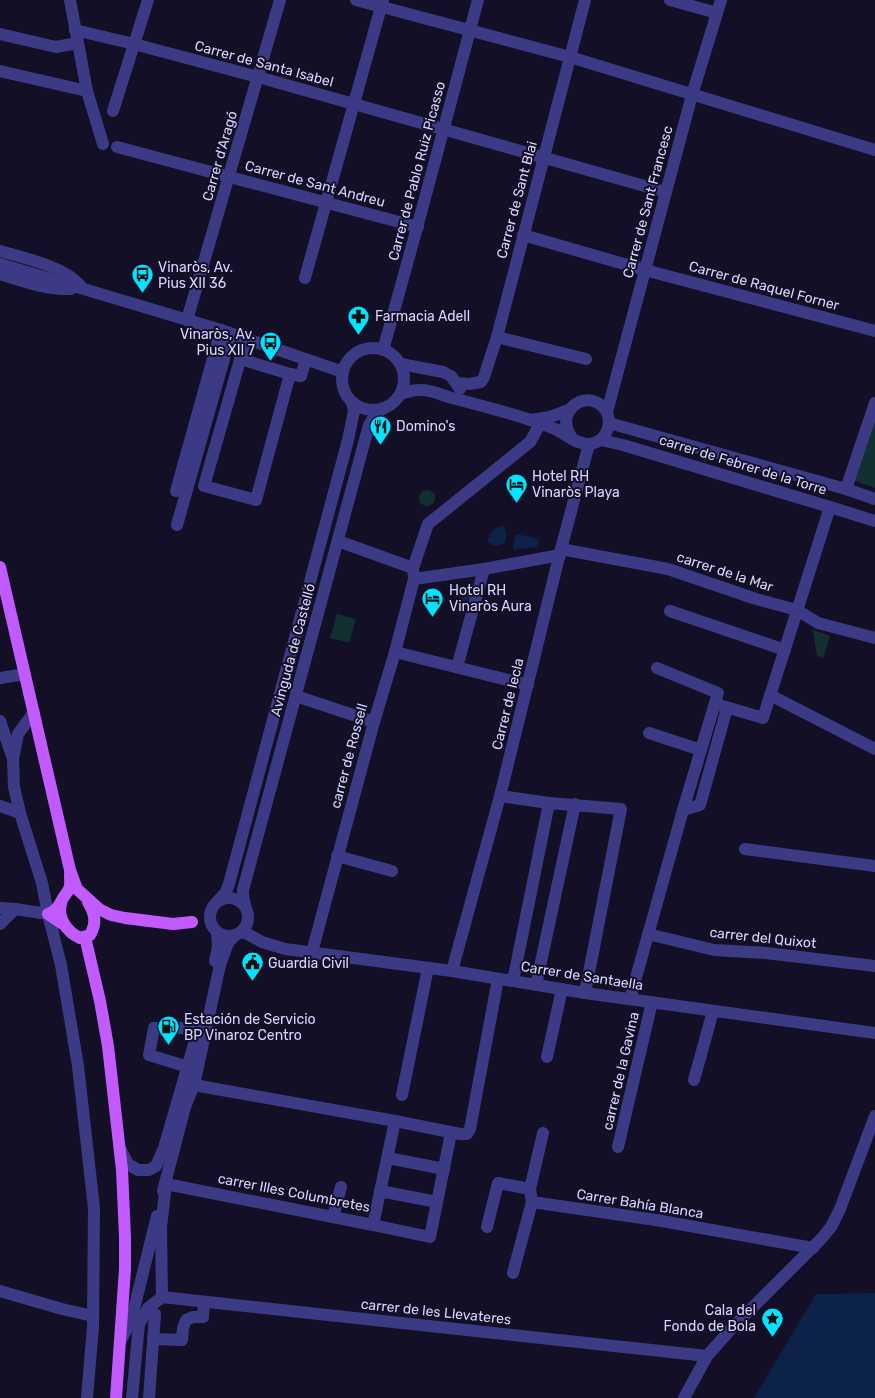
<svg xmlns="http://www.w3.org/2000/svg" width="875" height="1398" viewBox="0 0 875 1398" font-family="Rubik,sans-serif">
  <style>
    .green { fill: #12302f }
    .water { fill: #0c2248 }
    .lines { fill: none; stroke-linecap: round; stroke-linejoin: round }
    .minor { stroke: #3d3a85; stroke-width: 12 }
    .major { stroke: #c25bff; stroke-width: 12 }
    .labels { text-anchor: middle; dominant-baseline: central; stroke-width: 4; stroke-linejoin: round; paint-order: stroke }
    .street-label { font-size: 14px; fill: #d9d4ff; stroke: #130f26 }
    .poi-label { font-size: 14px; fill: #d9d4ff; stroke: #130f26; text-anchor: start }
  </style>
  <rect width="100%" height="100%" fill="#130f26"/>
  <g class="green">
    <path d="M875,421V488L855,481Z"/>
    <circle cx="427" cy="498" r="8"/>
    <path d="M337,614L356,619L349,643L330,638Z"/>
    <path d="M813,630L830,636L823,658L817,656Z"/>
  </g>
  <g class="water">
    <path d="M501,526L504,527C509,538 506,546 493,546L488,541C488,534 494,528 501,526Z"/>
    <path d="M516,534L535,538L538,540L539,544L536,547L514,550L513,547Z"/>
    <path d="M463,589H472L465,614L458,612L457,608L461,601L460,596Z"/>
    <path d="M875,1293V1398H754L816,1294Z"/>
  </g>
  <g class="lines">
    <g class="minor">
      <path d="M70,0L87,91L103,144"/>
      <path d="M356,0L570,57L875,150"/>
      <path d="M670,0L717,13"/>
      <path d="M75,30L134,44L258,77L666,192"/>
      <path d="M0,34L56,47L78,43"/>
      <path d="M0,71L87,91"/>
      <path d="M113,111L148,0"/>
      <path d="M117,147L418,227"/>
      <path d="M523,235L645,270L875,331"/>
      <path d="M0,251C24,258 63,266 80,285"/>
      <path d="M0,264L221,330L343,372"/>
      <path d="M0,274C23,281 46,290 71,289"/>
      <path d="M305,278L383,0"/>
      <path d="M187,320L280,0"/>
      <path d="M497,337L586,359"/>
      <path d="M246,339L204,486L256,500L290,374L301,376L306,359"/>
      <circle cx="373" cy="379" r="31"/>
      <path d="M383,350C416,234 447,117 478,0"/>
      <path d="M240,359L290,374"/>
      <path d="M401,364L443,372L451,376L460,389"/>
      <path d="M456,383L469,384L481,382L484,377L497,337L585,0"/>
      <path d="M401,394C407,392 413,390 419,390C430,389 442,395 452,398C487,407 522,416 555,429C566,434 577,445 589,444C607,443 615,420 603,407C585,388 553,412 572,438"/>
      <path d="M607,412L692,95L721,0"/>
      <path d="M530,420L550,417L569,410"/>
      <path d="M609,423L846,489L875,499"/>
      <path d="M601,440L623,445L830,507L875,521"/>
      <path d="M846,489L875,403"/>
      <path d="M176,491L221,330"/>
      <path d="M177,525L231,334"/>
      <path d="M338,541L413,568"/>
      <path d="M561,549L668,569L756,599L797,610L818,623L875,638"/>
      <path d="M414,579L484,569L560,555"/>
      <path d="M670,611L785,650"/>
      <path d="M395,652L528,685"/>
      <path d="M457,667L484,569"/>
      <path d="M657,668L718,693L683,810L700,805L727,708"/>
      <path d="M0,678L25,674"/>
      <path d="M770,695L875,749"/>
      <path d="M296,696L374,722"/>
      <path d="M719,705L763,718L830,507"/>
      <path d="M34,712L18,734L13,759L14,787L20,813L42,883L48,914L61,965L78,1066L94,1208L93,1327L87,1398"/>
      <path d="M0,721L12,756"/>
      <path d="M649,733L701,750"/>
      <path d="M500,796L549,803L621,809L585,993"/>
      <path d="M0,806L20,813"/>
      <path d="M745,849L875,866"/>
      <path d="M337,856L392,871"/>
      <circle cx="229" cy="917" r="19"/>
      <path d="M218,901L226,892L229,884L348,440L354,411L352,402"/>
      <path d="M245,905L243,895V890L369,425L376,414L384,408"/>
      <path d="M0,908L15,909L48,914"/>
      <path d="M0,924L15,909"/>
      <path d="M239,933L244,932L262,942L285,949L452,971L585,993L875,1033"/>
      <path d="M648,934L714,950L766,953L875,966"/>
      <path d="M312,952L374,722L395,652L414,579L413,568L428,524L530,442L540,424"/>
      <path d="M215,961L218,947L217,932"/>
      <path d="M452,971L500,796L561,549L589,444"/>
      <path d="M513,981L549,803"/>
      <path d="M536,985L575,804"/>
      <path d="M630,999L683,810"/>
      <path d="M547,1057L562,989"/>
      <path d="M195,1067H188L149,1055L154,1028H198"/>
      <path d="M694,1080L713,1011"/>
      <path d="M194,1085L395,1121L460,1134H467L470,1129L498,979"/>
      <path d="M402,1095L428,968"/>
      <path d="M543,1133L530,1189L532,1202L656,1220L813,1248"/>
      <path d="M618,1147L652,1002"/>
      <path d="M121,1150L128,1164L138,1170H149L156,1166L164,1148L199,1027"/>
      <path d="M388,1158L444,1169"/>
      <path d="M163,1191L185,1107L194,1085L220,965L228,943L235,935"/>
      <path d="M380,1191L437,1202"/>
      <path d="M333,1217L341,1187"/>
      <path d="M373,1225L430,1237L451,1133"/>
      <path d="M487,1227L498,1183L530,1189"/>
      <path d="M513,1273L532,1202"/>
      <path d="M0,1291L62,1309L93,1316"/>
      <path d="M162,1297L707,1356"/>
      <path d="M162,1297L161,1227L166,1184L373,1225L395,1121"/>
      <path d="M153,1339L182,1340L183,1328L186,1320L193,1317H203L204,1302"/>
      <path d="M121,1340L131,1321L157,1216"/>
      <path d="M132,1398L139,1324L148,1308L162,1297"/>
      <path d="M149,1398L155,1314"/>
      <path d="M684,1398L707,1356L732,1328L822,1238L831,1227L840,1209L875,1116"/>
    </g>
    <g class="major">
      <path d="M0,567L70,870L77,889L99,909L111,915L125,918L173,924L192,922"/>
      <path d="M70,874C70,878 71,885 69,889C67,894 62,897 61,903C57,918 67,932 80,938L90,935C97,923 95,914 88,902"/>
      <path d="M61,902C58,908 54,912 48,914L63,924L61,923"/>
      <path d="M85,937L100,1001L108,1046L122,1170L125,1237V1269L116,1398"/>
    </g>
  </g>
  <defs>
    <symbol id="bus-pin" viewBox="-11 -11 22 30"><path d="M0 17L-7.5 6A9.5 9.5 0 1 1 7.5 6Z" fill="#00e5ff" stroke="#130f26"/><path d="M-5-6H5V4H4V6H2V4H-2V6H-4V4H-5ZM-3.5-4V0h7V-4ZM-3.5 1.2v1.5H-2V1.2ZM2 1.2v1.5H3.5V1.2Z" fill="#111"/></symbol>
    <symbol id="pharmacy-pin" viewBox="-11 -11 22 30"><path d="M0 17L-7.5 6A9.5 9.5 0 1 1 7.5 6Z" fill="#00e5ff" stroke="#130f26"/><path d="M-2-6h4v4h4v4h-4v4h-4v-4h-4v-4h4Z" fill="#111"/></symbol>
    <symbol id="restaurant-pin" viewBox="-11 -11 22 30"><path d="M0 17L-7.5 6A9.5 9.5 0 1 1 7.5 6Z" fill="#00e5ff" stroke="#130f26"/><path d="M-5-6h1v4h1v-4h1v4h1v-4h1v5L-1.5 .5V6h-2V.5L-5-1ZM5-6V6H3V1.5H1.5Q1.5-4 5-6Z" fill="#111"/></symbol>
    <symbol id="hotel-pin" viewBox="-11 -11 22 30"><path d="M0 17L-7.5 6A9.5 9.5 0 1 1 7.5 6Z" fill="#00e5ff" stroke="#130f26"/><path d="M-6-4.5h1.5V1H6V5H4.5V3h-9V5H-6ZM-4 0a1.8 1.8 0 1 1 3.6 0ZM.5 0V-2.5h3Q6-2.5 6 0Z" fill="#111"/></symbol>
    <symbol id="civic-pin" viewBox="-11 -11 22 30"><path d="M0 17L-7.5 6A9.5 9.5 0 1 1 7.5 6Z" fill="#00e5ff" stroke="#130f26"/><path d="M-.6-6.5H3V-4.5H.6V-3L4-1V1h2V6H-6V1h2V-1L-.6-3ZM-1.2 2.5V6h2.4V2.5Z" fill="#111"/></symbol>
    <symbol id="fuel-pin" viewBox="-11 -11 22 30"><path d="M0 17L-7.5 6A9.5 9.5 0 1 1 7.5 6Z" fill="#00e5ff" stroke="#130f26"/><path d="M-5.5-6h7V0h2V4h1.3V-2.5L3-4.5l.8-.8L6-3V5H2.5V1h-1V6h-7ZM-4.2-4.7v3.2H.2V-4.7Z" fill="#111"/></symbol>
    <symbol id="sight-pin" viewBox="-11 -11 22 30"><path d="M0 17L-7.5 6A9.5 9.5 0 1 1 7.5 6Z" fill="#00e5ff" stroke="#130f26"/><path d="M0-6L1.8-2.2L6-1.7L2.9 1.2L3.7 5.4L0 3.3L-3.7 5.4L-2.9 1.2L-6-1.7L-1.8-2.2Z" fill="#111"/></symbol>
  </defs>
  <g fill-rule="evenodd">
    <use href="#bus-pin" x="130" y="262" width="25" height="34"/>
    <use href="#pharmacy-pin" x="346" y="304" width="25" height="34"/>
    <use href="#bus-pin" x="258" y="330" width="25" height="34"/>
    <use href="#restaurant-pin" x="368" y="414" width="25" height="34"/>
    <use href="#hotel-pin" x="504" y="472" width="25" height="34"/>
    <use href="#hotel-pin" x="420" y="586" width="25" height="34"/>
    <use href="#civic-pin" x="240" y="950" width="25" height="34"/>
    <use href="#fuel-pin" x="156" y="1014" width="25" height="34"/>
    <use href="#sight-pin" x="760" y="1306" width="25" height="34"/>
  </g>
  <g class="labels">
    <g class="street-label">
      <text transform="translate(264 64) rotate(15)">Carrer de Santa Isabel</text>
      <text transform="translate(220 156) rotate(-74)">Carrer d'Aragó</text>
      <text transform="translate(417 171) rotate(-75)">Carrer de Pablo Ruiz Picasso</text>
      <text transform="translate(315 184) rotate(15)">Carrer de Sant Andreu</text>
      <text transform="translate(517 200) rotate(-75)">Carrer de Sant Blai</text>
      <text transform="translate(648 202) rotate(-75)">Carrer de Sant Francesc</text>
      <text transform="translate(764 286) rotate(15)">Carrer de Raquel Forner</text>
      <text transform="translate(743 465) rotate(17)">carrer de Febrer de la Torre</text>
      <text transform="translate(725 572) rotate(18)">carrer de la Mar</text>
      <text transform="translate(293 650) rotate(-75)">Avinguda de Castelló</text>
      <text transform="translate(508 704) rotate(-76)">Carrer de Iecla</text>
      <text transform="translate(349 756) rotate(-75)">carrer de Rossell</text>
      <text transform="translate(763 938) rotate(6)">carrer del Quixot</text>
      <text transform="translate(582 976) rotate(9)">Carrer de Santaella</text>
      <text transform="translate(621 1071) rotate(-77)">carrer de la Gavina</text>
      <text transform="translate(294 1193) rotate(11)">carrer Illes Columbretes</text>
      <text transform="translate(640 1204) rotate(9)">Carrer Bahía Blanca</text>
      <text transform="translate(436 1312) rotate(6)">carrer de les Llevateres</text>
    </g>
    <g class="poi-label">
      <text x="158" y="267">Vinaròs, Av.<tspan x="158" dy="16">Pius XII 36</tspan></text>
      <text x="375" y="316">Farmacia Adell</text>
      <text x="255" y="334" text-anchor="end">Vinaròs, Av.<tspan x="255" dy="16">Pius XII 7</tspan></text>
      <text x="396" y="426">Domino's</text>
      <text x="532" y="476">Hotel RH<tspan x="532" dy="16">Vinaròs Playa</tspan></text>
      <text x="449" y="590">Hotel RH<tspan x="449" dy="16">Vinaròs Aura</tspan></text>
      <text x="268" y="963">Guardia Civil</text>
      <text x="184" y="1019">Estación de Servicio<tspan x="184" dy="16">BP Vinaroz Centro</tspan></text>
      <text x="756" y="1310" text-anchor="end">Cala del<tspan x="756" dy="16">Fondo de Bola</tspan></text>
    </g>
  </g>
</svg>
